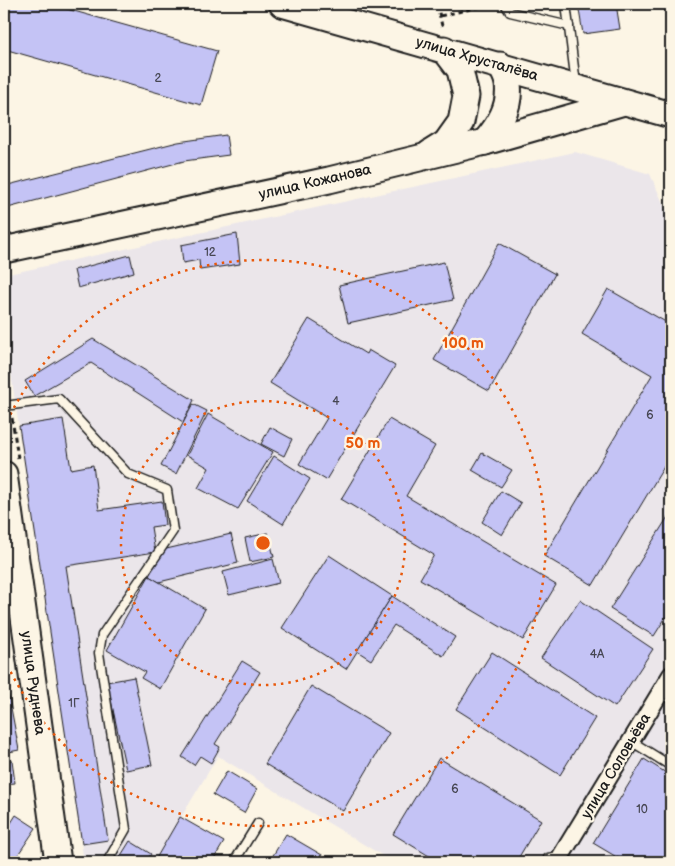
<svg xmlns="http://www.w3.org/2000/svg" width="675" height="866" viewBox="0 0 675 866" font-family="'Balsamiq Sans',sans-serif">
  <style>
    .built { fill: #ebe6ea }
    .building { fill: #c4c3f5; stroke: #1c1c1c }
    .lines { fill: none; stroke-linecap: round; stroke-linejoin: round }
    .service-casing { stroke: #1c1c1c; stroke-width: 11 }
    .minor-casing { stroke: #1c1c1c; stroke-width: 20 }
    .primary-casing { stroke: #1c1c1c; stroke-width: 29 }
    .path { stroke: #1c1c1c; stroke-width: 3; stroke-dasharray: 5 4; stroke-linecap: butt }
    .service { stroke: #fcf5e5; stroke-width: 8 }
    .minor { stroke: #fcf5e5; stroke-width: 16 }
    .primary { stroke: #fcf5e5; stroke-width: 25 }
    .ring { fill: none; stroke: #e8590c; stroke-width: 2.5; stroke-dasharray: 2.5 5 }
    .labels { text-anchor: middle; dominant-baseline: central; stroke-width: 4.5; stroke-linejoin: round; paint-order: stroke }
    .number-label { font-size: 12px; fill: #464652 }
    .street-label { font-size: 15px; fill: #1c1c1c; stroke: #fcf5e5 }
    .centre { fill: #e8590c; stroke: #fcf5e5; stroke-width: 2.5 }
    .ring-label { font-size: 15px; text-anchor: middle; font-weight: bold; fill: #e8590c; stroke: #fcf5e5; stroke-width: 4.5; stroke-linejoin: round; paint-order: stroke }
  </style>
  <rect width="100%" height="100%" fill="#fcf5e5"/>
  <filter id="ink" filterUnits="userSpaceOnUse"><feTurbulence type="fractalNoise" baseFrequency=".02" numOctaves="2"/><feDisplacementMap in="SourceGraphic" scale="10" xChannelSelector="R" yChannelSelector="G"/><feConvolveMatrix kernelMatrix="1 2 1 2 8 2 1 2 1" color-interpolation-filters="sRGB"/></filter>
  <g filter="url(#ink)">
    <path class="built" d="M575,152L650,174L671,221V862H393L218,756L154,862H84L4,327V275Z"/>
    <g class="building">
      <path d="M4,4H49L217,51L201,105L4,49Z"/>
      <path d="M578,4H616L620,29L583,34Z"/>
      <path d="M226,135L229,155L184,161L4,209V186L178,142Z"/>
      <path d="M237,234L240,264L200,270L199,260L183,263L181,245Z"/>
      <path d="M499,243L555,274L489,391L434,360Z"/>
      <path d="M130,255L134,272L78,288L74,270Z"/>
      <path d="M444,262L453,300L348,323L339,285Z"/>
      <path d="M608,289L671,325V455L593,585L544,556L652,375L582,334Z"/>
      <path d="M309,319L366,354L368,350L395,366L326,480L299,464L327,418L270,383Z"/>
      <path d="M93,339L194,400L183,422L91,363L34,396L25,381Z"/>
      <path d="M193,404L207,411L176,474L161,466Z"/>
      <path d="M208,414L273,452L238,509L198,488L209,468L187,455Z"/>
      <path d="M63,419L71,469L93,465L99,510L162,501L165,525L151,527L155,552L66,566L108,840L82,844L19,426Z"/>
      <path d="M389,419L435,446L406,496L556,585L523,640L420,579L434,555L341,499Z"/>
      <path d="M270,427L292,439L284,456L261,444Z"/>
      <path d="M482,453L512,470L501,487L472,470Z"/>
      <path d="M274,456L310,479L283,524L247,501Z"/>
      <path d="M501,491L521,503L502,535L482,522Z"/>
      <path d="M671,512V609L654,636L610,609Z"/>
      <path d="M268,533L274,557L250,562L245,538Z"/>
      <path d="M231,534L238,563L159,582L149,576L162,550Z"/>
      <path d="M329,555L392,596L346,669L282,628Z"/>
      <path d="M273,559L279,583L229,595L223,572Z"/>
      <path d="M149,576L205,609L160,689L141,678L145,672L107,650Z"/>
      <path d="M392,596L455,637L443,656L394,625L371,660L357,651Z"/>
      <path d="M580,600L653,649L615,707L541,658Z"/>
      <path d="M492,652L595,718L560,775L456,709Z"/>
      <path d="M242,661L260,672L215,744L220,747L211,763L200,756L194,765L182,757Z"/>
      <path d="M4,671L19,750L4,753Z"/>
      <path d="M134,677L152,765L126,770L107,682Z"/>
      <path d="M311,686L389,733L343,811L265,764Z"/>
      <path d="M439,758L541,820L516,862H439L393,834Z"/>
      <path d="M644,759L671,776V862H625L593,843Z"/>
      <path d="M12,760L15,783L4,784V761Z"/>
      <path d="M227,771L257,789L244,813L213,795Z"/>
      <path d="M16,815L36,828L13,862H4V834Z"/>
      <path d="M180,817L224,842L212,862H154Z"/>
      <path d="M286,834L334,862H269Z"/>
      <path d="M130,841L151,854L146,862H117Z"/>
    </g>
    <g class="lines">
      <defs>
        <g id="service">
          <path d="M505,4L510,12L569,26"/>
          <path d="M566,4L576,84"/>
          <path d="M4,406L59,399L128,474L167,490L173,531L102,635L99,653L126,829L107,862"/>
          <path d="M631,741L671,766"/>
          <path d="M234,862L258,823"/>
          <path d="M549,862L548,858L561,856"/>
        </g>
        <path id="minor" d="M561,856L671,675"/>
        <g id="primary">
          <path d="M282,4L671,115"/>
          <path d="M485,142C499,125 511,107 508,84C507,77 503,70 500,65"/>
          <path d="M430,153L446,143L461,122L466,96L460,70L444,49"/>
          <path d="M4,250L329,180L485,142L624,102"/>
          <path d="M4,474L58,862"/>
        </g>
      </defs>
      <use href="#service" class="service-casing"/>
      <use href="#minor" class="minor-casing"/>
      <use href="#primary" class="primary-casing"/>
      <g class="path">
        <path d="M437,4L442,26"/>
        <path d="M440,16L492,4"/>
        <path d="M4,366L8,394"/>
        <path d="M12,418L18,458"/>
      </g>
      <use href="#service" class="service"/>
      <use href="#minor" class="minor"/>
      <use href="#primary" class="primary"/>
    </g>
  </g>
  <g class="ring">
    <circle cx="263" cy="543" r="142"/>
    <path d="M4 428A283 283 0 1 1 4 658"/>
  </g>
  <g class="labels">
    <g class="number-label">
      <text x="158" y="78">2</text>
      <text x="210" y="252">12</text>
      <text x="336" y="401">4</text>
      <text x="650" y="415">6</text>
      <text x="597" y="654">4А</text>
      <text x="74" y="703">1Г</text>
      <text x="455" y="789">6</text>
      <text x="642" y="809">10</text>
    </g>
    <g class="street-label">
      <text transform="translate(477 59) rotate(16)">улица Хрусталёва</text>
      <text transform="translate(315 182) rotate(-13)">улица Кожанова</text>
      <text transform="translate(33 683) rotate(82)">улица Руднева</text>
      <text transform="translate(616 766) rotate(-59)">улица Соловьёва</text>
    </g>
  </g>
  <circle cx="263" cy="543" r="8" class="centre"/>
  <g class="ring-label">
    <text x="463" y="348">100 m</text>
    <text x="363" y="448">50 m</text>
  </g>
  <rect width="675" height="866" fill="none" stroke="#fcf5e5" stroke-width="20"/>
  <rect x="10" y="10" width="655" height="846" fill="none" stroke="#1c1c1c" stroke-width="2" filter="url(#ink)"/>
</svg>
